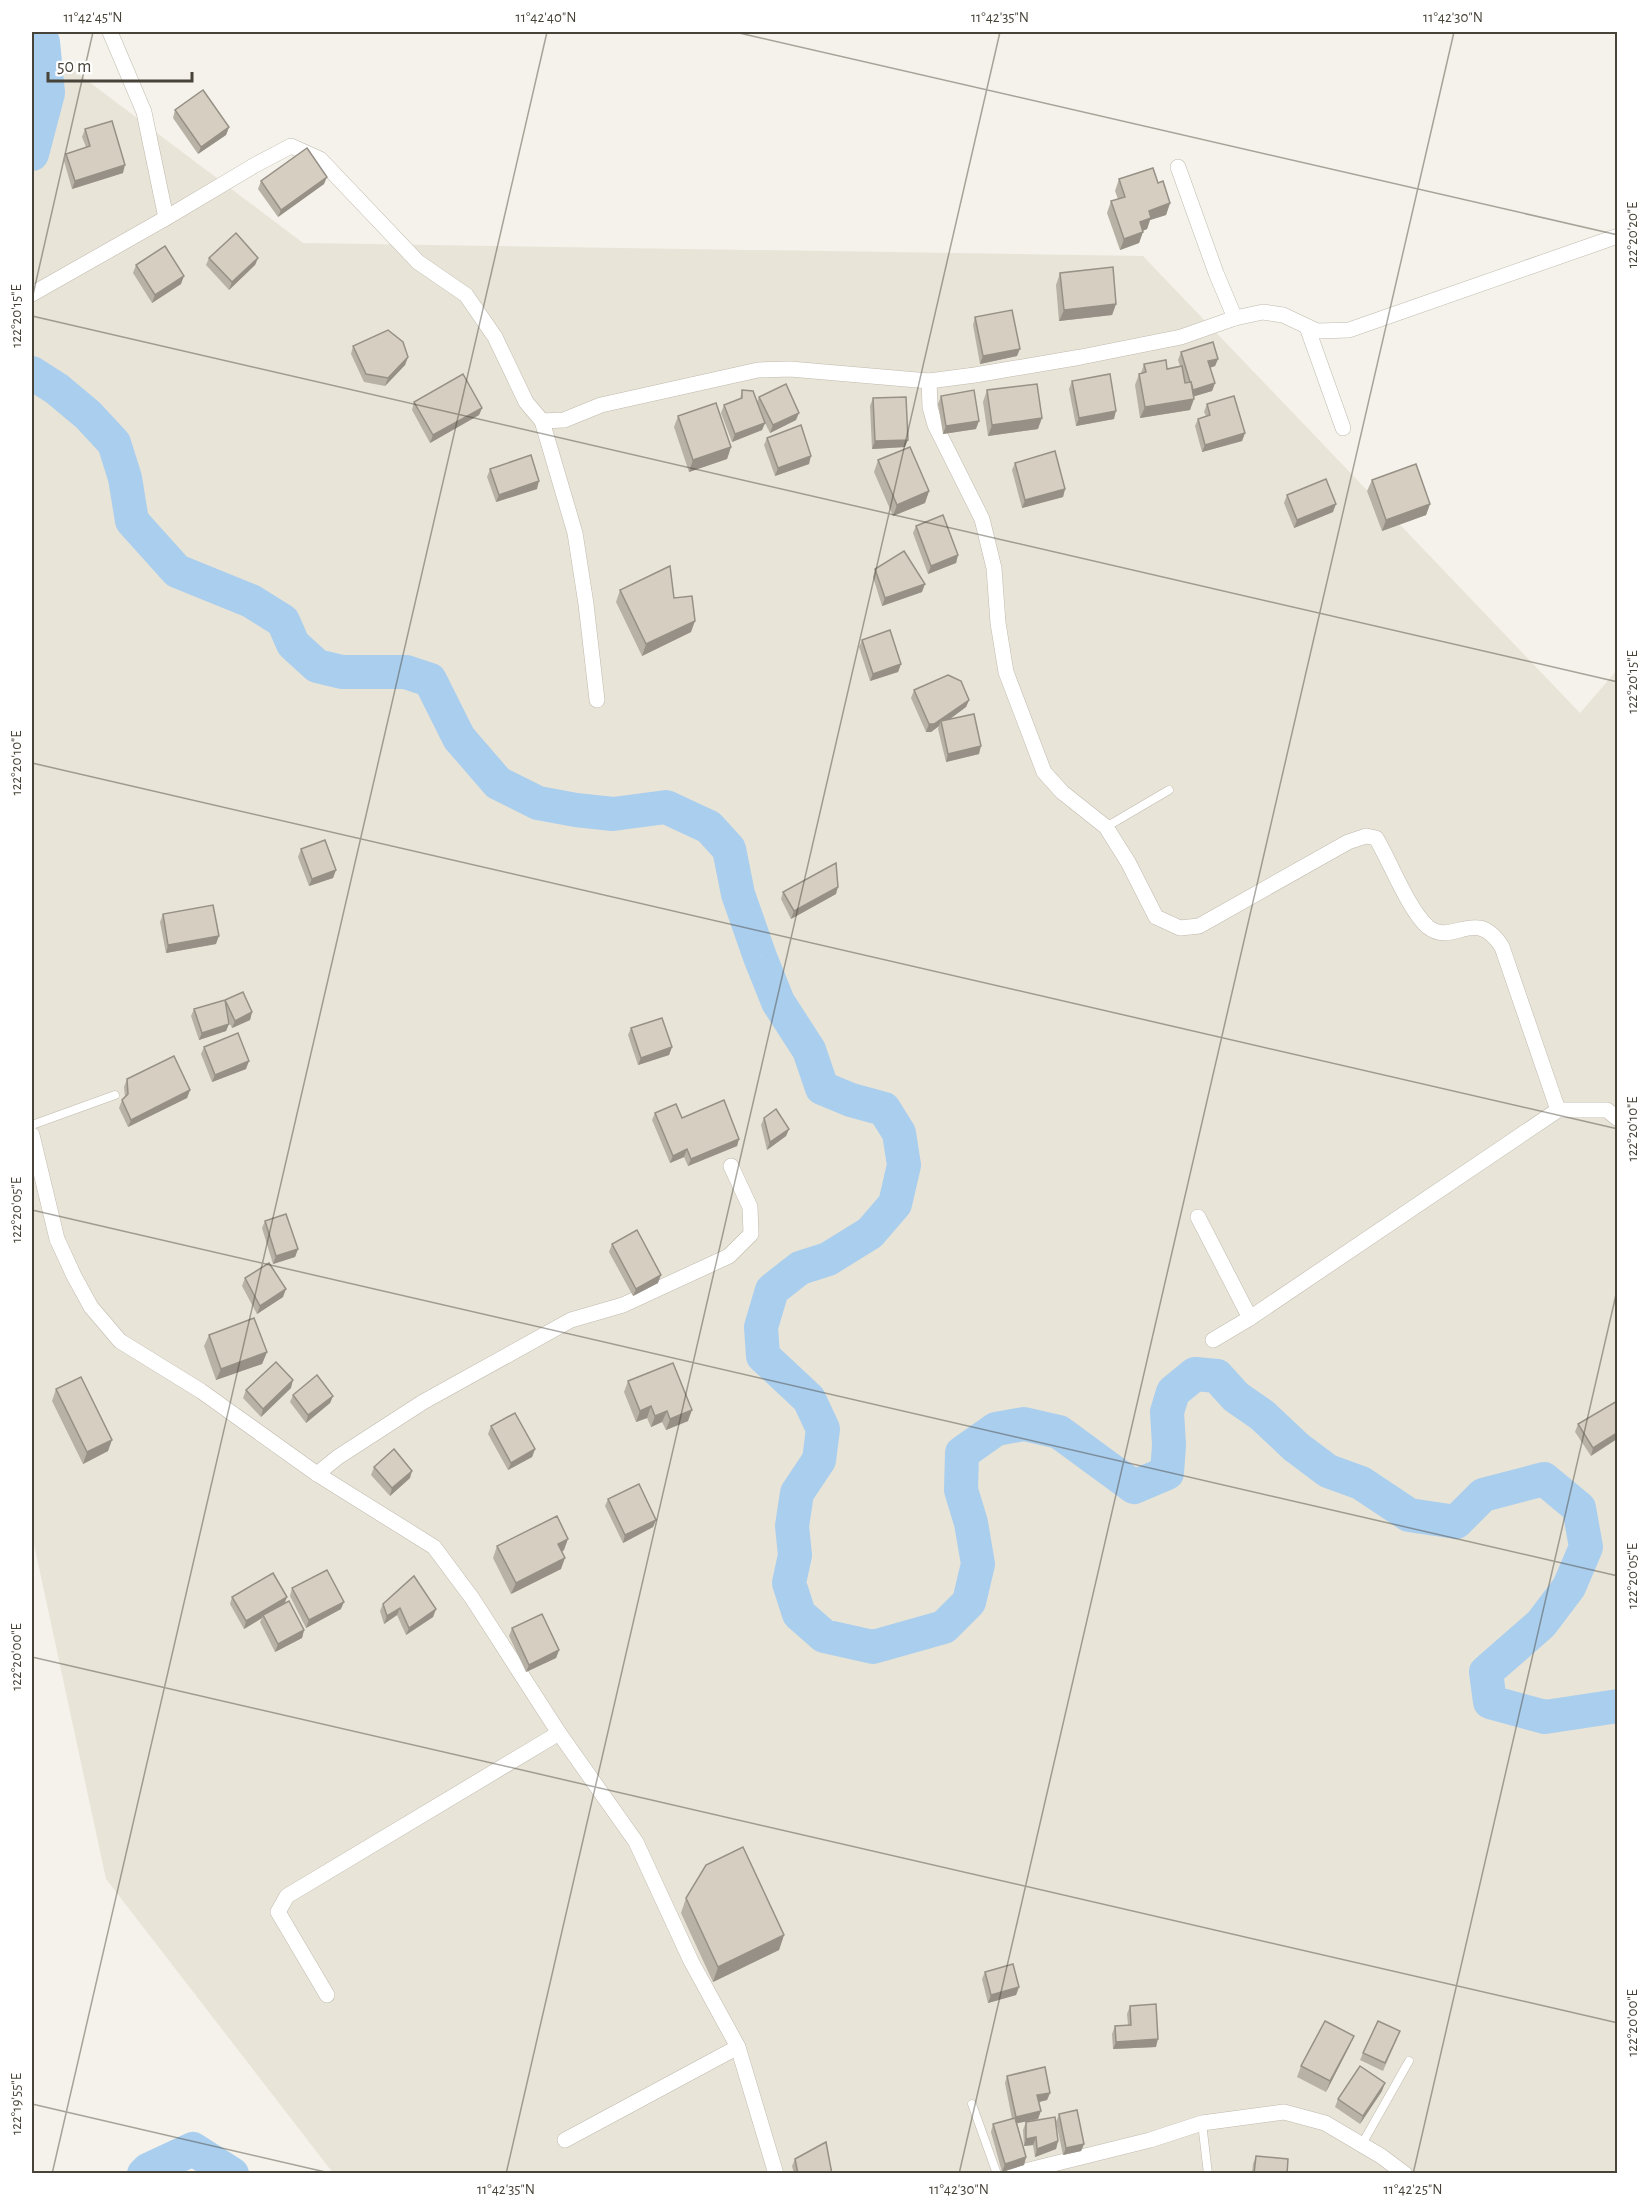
<svg xmlns="http://www.w3.org/2000/svg" width="1649" height="2205" viewBox="0 0 1649 2205" font-family="'Alegreya Sans',sans-serif">
  <style>
    .residential { fill: #e8e4d8 }
    .lines { fill: none; stroke-linecap: round; stroke-linejoin: round }
    .river { stroke: #a9ceee; stroke-width: 34 }
    .lane-casing { stroke: #c0baad; stroke-width: 9 }
    .street-casing { stroke: #c0baad; stroke-width: 16 }
    .lane { stroke: #fff; stroke-width: 8 }
    .street { stroke: #fff; stroke-width: 15 }
    .wall { fill: #b8b1a5 }
    .shaded-wall { fill: #969086 }
    .building { fill: #d6cec0; stroke: #969086; stroke-width: 1.5 }
    .ticks { fill: none; stroke: #484338; stroke-width: 1.5; stroke-opacity: 0.45 }
    .neatline { fill: none; stroke: #484338; stroke-width: 2 }
    .ticks-label { font-size: 15px; text-anchor: middle; fill: #484338 }
  </style>
  <rect width="100%" height="100%" fill="#f4f2ea"/>
  <path class="residential" d="M32,39L303,243L1143,256L1580,713L1617,670V2173H333L106,1879L32,1535Z"/>
  <g class="lines">
    <g class="river">
      <path d="M32,154L48,93L43,42L35,32"/>
      <path d="M32,373L57,389L88,415L114,443L125,478L132,521L177,571L251,601L283,621L293,644L317,666L342,672H406L430,680L459,738L498,783L538,803L576,810L613,814L666,807L709,827L729,849L738,894L760,957L778,1002L809,1050L822,1088L851,1100L884,1109L899,1133L904,1165L895,1204L870,1233L828,1259L800,1268L772,1290L761,1327L763,1356L809,1399L823,1429L819,1460L797,1493L792,1526L795,1555L789,1583L799,1614L824,1636L873,1647L944,1627L969,1602L978,1564L971,1523L961,1490L962,1453L996,1429L1024,1424L1059,1432L1134,1487L1167,1473L1169,1445L1167,1412L1173,1392L1195,1374L1217,1376L1236,1397L1262,1415L1296,1447L1328,1471L1361,1483L1409,1515L1456,1522L1483,1495L1544,1479L1579,1508L1586,1547L1569,1587L1541,1624L1486,1672L1490,1702L1545,1717L1618,1706"/>
      <path d="M144,2174L148,2170L193,2149L232,2174"/>
    </g>
    <defs>
      <g id="lane">
        <path d="M1106,827L1169,790"/>
        <path d="M32,1125L115,1095"/>
        <path d="M972,2104L997,2174"/>
        <path d="M1202,2123L1208,2174"/>
        <path d="M1362,2144L1409,2061"/>
      </g>
      <g id="street">
        <path d="M110,32L144,112L166,218"/>
        <path d="M1178,167L1216,273L1235,318"/>
        <path d="M32,294L166,218L255,165L291,146L320,159L418,262L466,295L495,337L526,402L542,421L564,420L601,405L758,370L790,369L929,381L975,375L1081,357L1181,337L1235,318L1263,312L1283,315L1317,331L1349,330L1618,236"/>
        <path d="M1307,327L1343,428"/>
        <path d="M929,381L930,407L935,425L982,519L994,568L998,623L1006,672L1044,772L1062,792L1106,827L1128,862L1156,917L1180,928L1199,926L1348,842L1366,836L1376,838C1390,861 1409,911 1428,927C1453,947 1476,905 1502,947L1558,1110"/>
        <path d="M542,421L575,533L586,604L597,700"/>
        <path d="M32,1135L57,1239L74,1276L91,1307L120,1341L201,1391L317,1474L434,1547L472,1598L559,1733L636,1842L691,1961L738,2047L776,2174"/>
        <path d="M1198,1217L1250,1318"/>
        <path d="M1213,1340L1250,1318L1558,1110H1607L1618,1119"/>
        <path d="M317,1474L338,1457L423,1402L571,1320L623,1305L729,1256L751,1234L750,1207L731,1166"/>
        <path d="M327,1995L278,1912L287,1896L559,1733"/>
        <path d="M565,2140L738,2047"/>
        <path d="M1013,2174L1150,2140L1202,2123L1284,2112L1325,2123L1381,2156L1405,2174"/>
      </g>
    </defs>
    <use href="#lane" class="lane-casing"/>
    <use href="#street" class="street-casing"/>
    <use href="#lane" class="lane"/>
    <use href="#street" class="street"/>
  </g>
  <g class="wall">
    <path d="M175,110L229,127L226,135L198,154L173,118Z"/>
    <path d="M85,129L123,173L72,189L64,161L66,154L86,147L82,137Z"/>
    <path d="M1119,179L1158,183L1170,203L1166,215L1150,220L1147,229L1143,231L1139,243L1120,250L1107,213L1111,201L1118,199L1115,191Z"/>
    <path d="M261,181L324,184L278,217L258,189Z"/>
    <path d="M209,258H258L255,265L229,290L206,265Z"/>
    <path d="M136,265L181,284L152,303L133,273Z"/>
    <path d="M1060,273L1116,304L1112,315L1059,321L1056,285Z"/>
    <path d="M975,317L1017,356L980,364L973,325Z"/>
    <path d="M353,346L408,357L405,365L385,386L364,382L351,354Z"/>
    <path d="M1181,352L1218,359L1215,366L1210,368L1215,383L1212,391L1194,396L1190,410L1140,418L1135,385L1139,374L1141,373L1144,364L1167,369L1180,366L1178,360Z"/>
    <path d="M1072,381L1114,419L1076,426L1069,389Z"/>
    <path d="M742,390L757,402L759,397L796,420L770,433L765,423L762,430L732,442L721,413L724,405L740,399Z"/>
    <path d="M987,390L1038,429L988,436L983,402Z"/>
    <path d="M941,396L976,429L943,434L938,404Z"/>
    <path d="M873,398L905,447L872,449L870,406Z"/>
    <path d="M414,402L482,408L479,415L430,443L412,410Z"/>
    <path d="M1207,404L1245,433L1242,441L1202,452L1195,426L1198,419L1206,416L1204,412Z"/>
    <path d="M678,416L731,447L727,459L689,472L674,427Z"/>
    <path d="M767,438L809,464L775,476L764,445Z"/>
    <path d="M878,460L929,491L925,503L893,516L874,472Z"/>
    <path d="M1015,463L1065,489L1063,497L1022,508L1012,470Z"/>
    <path d="M490,469L537,489L496,502L487,477Z"/>
    <path d="M1372,480L1430,504L1426,515L1382,531L1367,491Z"/>
    <path d="M1287,495L1333,512L1294,528L1284,503Z"/>
    <path d="M916,526L958,555L956,563L928,574L913,533Z"/>
    <path d="M875,569L922,592L882,606L873,577Z"/>
    <path d="M620,590L674,598L691,632L642,656L616,602Z"/>
    <path d="M862,640L901,664L898,672L870,681L859,647Z"/>
    <path d="M914,690L969,700L966,707L949,719L979,754L946,762L938,729L939,726L931,732H926L911,698Z"/>
    <path d="M301,849L336,870L333,878L309,886L298,857Z"/>
    <path d="M783,892L836,894L791,919L781,899Z"/>
    <path d="M163,914L216,944L166,953L160,922Z"/>
    <path d="M225,1000L252,1012L250,1020L232,1028L229,1022L226,1031L199,1040L191,1016L194,1009Z"/>
    <path d="M631,1028L672,1047L669,1055L638,1065L628,1035Z"/>
    <path d="M204,1047L246,1069L212,1082L201,1054Z"/>
    <path d="M127,1079L190,1090L187,1098L128,1127L119,1108L122,1100L125,1097L124,1087Z"/>
    <path d="M655,1113L682,1118L739,1139L737,1146L688,1166L684,1157L670,1163L652,1120Z"/>
    <path d="M764,1118L789,1129L786,1136L767,1150L761,1125Z"/>
    <path d="M265,1221L298,1249L295,1257L273,1264L262,1228Z"/>
    <path d="M612,1244L658,1283L633,1296L609,1252Z"/>
    <path d="M245,1278L283,1297L257,1314L242,1286Z"/>
    <path d="M209,1335L267,1352L262,1364L216,1380L204,1346Z"/>
    <path d="M628,1381L688,1421L666,1430L662,1422L651,1427L647,1418L636,1422L624,1392Z"/>
    <path d="M291,1388L261,1417L243,1398L246,1390Z"/>
    <path d="M56,1389L108,1451L83,1464L52,1401Z"/>
    <path d="M293,1395L333,1396L330,1403L306,1423L290,1402Z"/>
    <path d="M1617,1401L1591,1456L1575,1432L1578,1424Z"/>
    <path d="M491,1426L535,1449L532,1457L508,1470L488,1434Z"/>
    <path d="M374,1467L410,1478L390,1496L371,1475Z"/>
    <path d="M608,1499L656,1520L653,1527L623,1543L605,1506Z"/>
    <path d="M497,1546L564,1550L562,1552L561,1569L511,1594L493,1558Z"/>
    <path d="M292,1588L341,1609L306,1628L290,1596Z"/>
    <path d="M232,1597L284,1604L304,1630L302,1638L275,1652L260,1622L262,1618L244,1629L230,1604Z"/>
    <path d="M383,1604L436,1609L433,1617L406,1635L397,1615L384,1624L380,1611Z"/>
    <path d="M512,1628L559,1650L556,1658L526,1672L509,1636Z"/>
    <path d="M686,1898L784,1935L779,1950L713,1982L681,1913Z"/>
    <path d="M985,1972L1019,1987L1016,1995L988,2003L982,1979Z"/>
    <path d="M1130,2006L1156,2047L1113,2049L1112,2034L1115,2026L1128,2025L1127,2014Z"/>
    <path d="M1354,2036L1349,2047L1326,2092L1297,2077L1301,2066Z"/>
    <path d="M1397,2039L1383,2071L1360,2060L1363,2053Z"/>
    <path d="M1007,2076L1050,2093L1047,2100L1039,2102L1038,2119L1017,2123L1026,2157L1024,2165L1002,2172L991,2132L993,2124L1012,2119L1005,2083Z"/>
    <path d="M1382,2091L1360,2124L1335,2107L1338,2099Z"/>
    <path d="M1059,2114L1084,2144L1081,2151L1063,2155L1056,2122Z"/>
    <path d="M1026,2122L1058,2141L1056,2149L1035,2157L1033,2145L1024,2146L1023,2130Z"/>
    <path d="M1256,2156L1287,2174H1252L1253,2164Z"/>
    <path d="M795,2159L832,2174H794L792,2166Z"/>
  </g>
  <g class="shaded-wall">
    <path d="M229,127L226,135L198,154L201,147Z"/>
    <path d="M125,165L123,173L72,189L75,181Z"/>
    <path d="M327,177L324,184L278,217L281,210Z"/>
    <path d="M1170,203L1166,215L1150,220L1147,229L1136,233L1140,222L1149,211Z"/>
    <path d="M1143,232L1139,243L1120,250L1124,239Z"/>
    <path d="M258,258L255,265L229,290L232,282Z"/>
    <path d="M184,276L181,284L152,303L155,295Z"/>
    <path d="M1116,304L1112,315L1059,321L1064,310Z"/>
    <path d="M1020,349L1017,356L980,364L983,356Z"/>
    <path d="M408,357L405,365L385,386L388,378Z"/>
    <path d="M1218,359L1215,366L1205,369L1208,361Z"/>
    <path d="M1215,383L1212,391L1189,398L1192,390Z"/>
    <path d="M1194,399L1190,410L1140,418L1145,407Z"/>
    <path d="M482,408L479,415L430,443L433,435Z"/>
    <path d="M1116,411L1114,419L1076,426L1079,418Z"/>
    <path d="M799,413L796,420L770,433L773,425Z"/>
    <path d="M1042,418L1038,429L988,436L992,425Z"/>
    <path d="M979,421L976,429L943,434L946,426Z"/>
    <path d="M765,423L762,430L732,442L735,434Z"/>
    <path d="M1245,433L1242,441L1202,452L1205,445Z"/>
    <path d="M908,440L905,447L872,449L875,441Z"/>
    <path d="M731,447L727,459L689,472L693,460Z"/>
    <path d="M811,456L809,464L775,476L778,468Z"/>
    <path d="M539,481L537,489L496,502L499,495Z"/>
    <path d="M1065,489L1063,497L1022,508L1025,500Z"/>
    <path d="M929,491L925,503L893,516L897,505Z"/>
    <path d="M1336,504L1333,512L1294,528L1297,520Z"/>
    <path d="M1430,504L1426,515L1382,531L1386,520Z"/>
    <path d="M958,555L956,563L928,574L931,566Z"/>
    <path d="M925,584L922,592L882,606L885,598Z"/>
    <path d="M695,621L691,632L642,656L646,644Z"/>
    <path d="M901,664L898,672L870,681L873,674Z"/>
    <path d="M969,700L966,707L942,725L941,721L939,726L931,732H926L929,724Z"/>
    <path d="M981,746L979,754L946,762L948,754Z"/>
    <path d="M336,870L333,878L309,886L312,879Z"/>
    <path d="M838,887L836,894L791,919L794,911Z"/>
    <path d="M219,936L216,944L166,953L168,945Z"/>
    <path d="M252,1012L250,1020L232,1028L235,1021Z"/>
    <path d="M229,1024L226,1031L199,1040L202,1033Z"/>
    <path d="M672,1047L669,1055L638,1065L641,1058Z"/>
    <path d="M249,1061L246,1069L212,1082L215,1075Z"/>
    <path d="M190,1090L187,1098L128,1127L131,1120Z"/>
    <path d="M789,1129L786,1136L767,1150L770,1142Z"/>
    <path d="M739,1139L737,1146L688,1166L691,1159Z"/>
    <path d="M687,1149L684,1157L670,1163L673,1156Z"/>
    <path d="M298,1249L295,1257L273,1264L276,1256Z"/>
    <path d="M661,1275L658,1283L633,1296L636,1289Z"/>
    <path d="M286,1289L283,1297L257,1314L260,1306Z"/>
    <path d="M267,1352L262,1364L216,1380L221,1369Z"/>
    <path d="M293,1380L291,1388L261,1417L263,1409Z"/>
    <path d="M333,1396L330,1403L306,1423L308,1415Z"/>
    <path d="M651,1406L647,1418L636,1422L640,1411Z"/>
    <path d="M692,1410L688,1421L666,1430L670,1419Z"/>
    <path d="M667,1411L662,1422L651,1427L655,1416Z"/>
    <path d="M1617,1433V1439L1591,1456L1593,1448Z"/>
    <path d="M112,1440L108,1451L83,1464L87,1452Z"/>
    <path d="M535,1449L532,1457L508,1470L511,1463Z"/>
    <path d="M412,1471L410,1478L390,1496L392,1488Z"/>
    <path d="M656,1520L653,1527L623,1543L625,1535Z"/>
    <path d="M568,1539L564,1550L554,1556L558,1544Z"/>
    <path d="M565,1558L561,1569L511,1594L516,1583Z"/>
    <path d="M287,1597L284,1605L263,1615L262,1618L244,1629L246,1621Z"/>
    <path d="M344,1602L341,1609L306,1628L309,1620Z"/>
    <path d="M400,1608L397,1615L384,1624L387,1616Z"/>
    <path d="M436,1609L433,1617L406,1635L409,1628Z"/>
    <path d="M304,1630L302,1638L275,1652L278,1644Z"/>
    <path d="M559,1650L556,1658L526,1672L529,1665Z"/>
    <path d="M784,1935L779,1950L713,1982L718,1967Z"/>
    <path d="M1019,1987L1016,1995L988,2003L991,1995Z"/>
    <path d="M1354,2036L1349,2047L1326,2092L1330,2081Z"/>
    <path d="M1158,2039L1156,2047L1113,2049L1116,2042Z"/>
    <path d="M1385,2083L1382,2091L1360,2124L1363,2116Z"/>
    <path d="M1050,2093L1047,2100L1035,2103L1037,2095Z"/>
    <path d="M1041,2111L1038,2119L1013,2124L1016,2117Z"/>
    <path d="M1036,2137L1033,2145L1024,2146L1026,2139Z"/>
    <path d="M1058,2141L1056,2149L1035,2157L1037,2149Z"/>
    <path d="M1084,2144L1081,2151L1063,2155L1066,2148Z"/>
    <path d="M1026,2157L1024,2165L1002,2172L1005,2164Z"/>
  </g>
  <g class="building">
    <path d="M203,90L229,127L201,147L175,110Z"/>
    <path d="M112,121L125,165L75,181L66,154L90,146L85,129Z"/>
    <path d="M307,148L327,177L281,210L261,181Z"/>
    <path d="M1153,168L1158,183L1163,181L1170,203L1149,211L1151,218L1140,222L1143,232L1124,239L1111,201L1125,197L1119,179Z"/>
    <path d="M236,233L258,258L232,282L209,258Z"/>
    <path d="M165,246L184,276L155,295L136,265Z"/>
    <path d="M1113,267L1116,304L1064,310L1060,273Z"/>
    <path d="M1012,310L1020,349L983,356L975,317Z"/>
    <path d="M388,330L403,342L408,357L388,378L366,374L353,346Z"/>
    <path d="M1213,342L1218,359L1208,361L1215,383L1193,390L1191,382H1190L1181,352Z"/>
    <path d="M1166,360L1167,369L1182,366L1185,383L1191,382L1194,399L1145,407L1139,374L1146,372L1144,364Z"/>
    <path d="M463,374L482,408L433,435L414,402Z"/>
    <path d="M1110,374L1116,411L1079,418L1072,381Z"/>
    <path d="M786,384L799,413L773,425L759,397Z"/>
    <path d="M1037,384L1042,418L992,425L987,390Z"/>
    <path d="M742,390L753,391L765,423L735,434L724,405L742,398Z"/>
    <path d="M974,390L979,421L946,426L941,396Z"/>
    <path d="M1234,396L1245,433L1205,445L1198,419L1210,415L1207,404Z"/>
    <path d="M906,397L908,440L875,441L873,398Z"/>
    <path d="M716,403L731,447L693,460L678,416Z"/>
    <path d="M801,425L811,456L778,468L767,438Z"/>
    <path d="M910,447L929,491L897,505L878,460Z"/>
    <path d="M1055,451L1065,489L1025,500L1015,463Z"/>
    <path d="M531,455L539,481L499,495L490,469Z"/>
    <path d="M1416,464L1430,504L1386,520L1372,480Z"/>
    <path d="M1326,479L1336,504L1297,520L1287,495Z"/>
    <path d="M943,515L958,555L931,566L916,526Z"/>
    <path d="M904,551L925,584L885,598L875,569Z"/>
    <path d="M670,566L674,598L692,596L695,621L646,644L620,590Z"/>
    <path d="M890,630L901,664L873,674L862,640Z"/>
    <path d="M948,675L961,681L969,700L934,724H929L914,690Z"/>
    <path d="M974,714L981,746L948,754L941,721Z"/>
    <path d="M325,840L336,870L312,879L301,849Z"/>
    <path d="M836,863L838,887L794,911L783,892Z"/>
    <path d="M213,905L219,936L168,945L163,914Z"/>
    <path d="M243,992L252,1012L235,1021L225,1000L229,1024L202,1033L194,1009L225,1000Z"/>
    <path d="M662,1018L672,1047L641,1058L631,1028Z"/>
    <path d="M238,1033L249,1061L215,1075L204,1047Z"/>
    <path d="M174,1056L190,1090L131,1120L122,1100L128,1094L127,1079Z"/>
    <path d="M724,1100L739,1139L691,1159L687,1149L673,1156L655,1113L676,1104L682,1118Z"/>
    <path d="M776,1109L789,1129L770,1142L764,1118Z"/>
    <path d="M286,1214L298,1249L276,1256L265,1221Z"/>
    <path d="M637,1230L661,1275L636,1289L612,1244Z"/>
    <path d="M269,1263L286,1289L260,1306L245,1278Z"/>
    <path d="M254,1318L267,1352L221,1369L209,1335Z"/>
    <path d="M276,1362L293,1380L263,1409L246,1390Z"/>
    <path d="M673,1363L692,1410L670,1419L667,1411L655,1416L651,1406L640,1411L628,1381Z"/>
    <path d="M317,1375L333,1396L308,1415L293,1395Z"/>
    <path d="M81,1377L112,1440L87,1452L56,1389Z"/>
    <path d="M1617,1401V1433L1593,1448L1578,1424Z"/>
    <path d="M515,1413L535,1449L511,1463L491,1426Z"/>
    <path d="M394,1449L412,1471L392,1488L374,1467Z"/>
    <path d="M639,1484L656,1520L625,1535L608,1499Z"/>
    <path d="M557,1516L568,1539L558,1544L565,1558L516,1583L497,1546Z"/>
    <path d="M327,1570L344,1602L309,1620L292,1588Z"/>
    <path d="M273,1573L287,1597L246,1621L232,1597Z"/>
    <path d="M414,1576L436,1609L409,1628L400,1608L387,1616L383,1604Z"/>
    <path d="M289,1601L304,1630L278,1644L263,1615Z"/>
    <path d="M542,1614L559,1650L529,1665L512,1628Z"/>
    <path d="M743,1847L784,1935L718,1967L686,1898L706,1865Z"/>
    <path d="M1013,1964L1019,1987L991,1995L985,1972Z"/>
    <path d="M1156,2004L1158,2039L1116,2042L1115,2026L1131,2025L1130,2006Z"/>
    <path d="M1325,2021L1354,2036L1330,2081L1301,2066Z"/>
    <path d="M1378,2021L1400,2031L1385,2063L1363,2053Z"/>
    <path d="M1360,2066L1385,2083L1363,2116L1338,2099Z"/>
    <path d="M1045,2067L1050,2093L1037,2095L1041,2111L1016,2117L1007,2076Z"/>
    <path d="M1077,2110L1084,2144L1066,2148L1059,2114Z"/>
    <path d="M1055,2117L1058,2141L1037,2149L1036,2137L1026,2139V2122Z"/>
    <path d="M1015,2118L1026,2157L1005,2164L993,2124Z"/>
    <path d="M826,2142L832,2174H798L795,2159Z"/>
    <path d="M1256,2156L1288,2159L1287,2174H1254Z"/>
  </g>
  <path class="ticks" d="M735,32L1618,235M32,299L93,32M32,316L1618,682M32,763L1618,1129M32,1210L1618,1576M32,1657L1618,2023M32,2104L334,2174M52,2174L547,32M506,2174L1000,32M959,2174L1454,32M1413,2174L1618,1286"/>
  <rect width="1649" height="2205" fill="none" stroke="#ffffff" stroke-width="66"/>
  <path d="M48 72v9h144v-9" fill="none" stroke="#484338" stroke-width="3"/>
  <text x="57" y="72" font-size="18" fill="#484338" stroke="#ffffff" stroke-width="4.5" paint-order="stroke">50 m</text>
  <rect x="33" y="33" width="1583" height="2139" class="neatline"/>
  <g class="ticks-label">
    <text x="93" y="22">11°42'45"N</text>
    <text x="546" y="22">11°42'40"N</text>
    <text x="1000" y="22">11°42'35"N</text>
    <text x="1453" y="22">11°42'30"N</text>
    <text transform="translate(1632 235) rotate(-90)" y="5">122°20'20"E</text>
    <text transform="translate(16 316) rotate(-90)" y="5">122°20'15"E</text>
    <text transform="translate(1632 682) rotate(-90)" y="5">122°20'15"E</text>
    <text transform="translate(16 763) rotate(-90)" y="5">122°20'10"E</text>
    <text transform="translate(1632 1129) rotate(-90)" y="5">122°20'10"E</text>
    <text transform="translate(16 1210) rotate(-90)" y="5">122°20'05"E</text>
    <text transform="translate(1632 1576) rotate(-90)" y="5">122°20'05"E</text>
    <text transform="translate(16 1657) rotate(-90)" y="5">122°20'00"E</text>
    <text transform="translate(1632 2023) rotate(-90)" y="5">122°20'00"E</text>
    <text transform="translate(16 2104) rotate(-90)" y="5">122°19'55"E</text>
    <text x="506" y="2194">11°42'35"N</text>
    <text x="959" y="2194">11°42'30"N</text>
    <text x="1413" y="2194">11°42'25"N</text>
  </g>
</svg>
